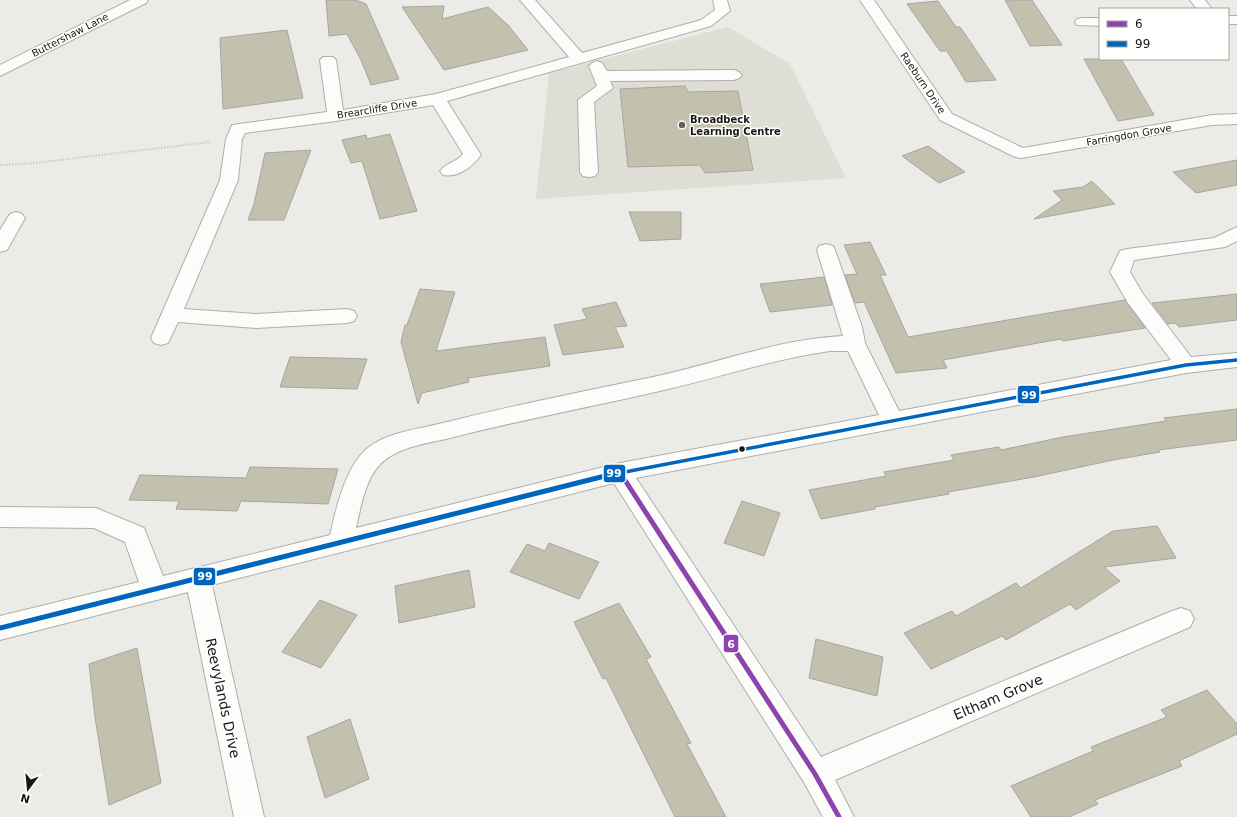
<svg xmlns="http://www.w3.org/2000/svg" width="1237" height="817" viewBox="0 0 1237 817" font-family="'DejaVu Sans',sans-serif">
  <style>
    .built { fill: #dfded4 }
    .building { fill: #c3c1ae; stroke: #a5a5a2 }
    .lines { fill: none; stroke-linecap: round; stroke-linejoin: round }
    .minor-casing { stroke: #aeaeaa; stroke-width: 2 }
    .path { stroke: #cbcbc9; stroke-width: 2; stroke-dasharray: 1.5 1.5; stroke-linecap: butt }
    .minor { fill: #fcfcfb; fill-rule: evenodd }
    .bus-1-far1-casing { stroke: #fffffe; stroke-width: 6 }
    .bus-1-casing { stroke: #fffffe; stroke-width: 8 }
    .bus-2-far1-casing { stroke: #fffffe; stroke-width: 6 }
    .bus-2-casing { stroke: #fffffe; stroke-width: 8 }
    .bus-1-far1 { stroke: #8e44ad; stroke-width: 3.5 }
    .bus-1 { stroke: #8e44ad; stroke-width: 5 }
    .bus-2-far1 { stroke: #0065bd; stroke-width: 3.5 }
    .bus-2 { stroke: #0065bd; stroke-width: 5 }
    .poi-dot { fill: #61615e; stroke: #fffffe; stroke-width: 1.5 }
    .bus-dot { fill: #171714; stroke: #fffffe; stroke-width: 1.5 }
    .labels { text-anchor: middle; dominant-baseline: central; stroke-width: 3; stroke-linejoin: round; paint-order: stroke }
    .far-street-label { font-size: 10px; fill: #171714; stroke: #fffffe }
    .far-poi-label { font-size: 10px; font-weight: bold; fill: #171714; stroke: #fffffe; text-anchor: start }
    .near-street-label { font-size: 14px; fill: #171714; stroke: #fffffe }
    .line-badge { stroke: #fffffe; stroke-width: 1.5 }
    .badge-label { font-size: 11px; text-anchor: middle; font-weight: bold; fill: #fff }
  </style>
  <rect width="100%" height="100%" fill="#ebebe7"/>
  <path class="built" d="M728,27L790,64L846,178L536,199L549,73Z"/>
  <g class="building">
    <path d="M326,0H356L366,4L399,79L371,85L361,60L347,34L329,36Z"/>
    <path d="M1005,0H1032L1062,45L1030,46Z"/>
    <path d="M938,1L956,27H960L965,34L996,80L966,82L947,51H940L907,4Z"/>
    <path d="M444,6L442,19L488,7L508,25L528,50L444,70L402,7Z"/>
    <path d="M287,30L303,98L223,109L220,38Z"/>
    <path d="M1084,59H1121L1154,115L1118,121Z"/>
    <path d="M685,86L688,92L738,91L753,170L705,173L700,165L628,167L620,89Z"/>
    <path d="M390,134L417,211L380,219L362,161L351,163L342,140L366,135L367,139Z"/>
    <path d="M928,146L965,172L939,183L902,156Z"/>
    <path d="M311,150L284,220H248L254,204L265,153Z"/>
    <path d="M1237,160V185L1196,193L1173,172Z"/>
    <path d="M1092,181L1115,204L1034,219L1062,200L1053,191L1083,187Z"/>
    <path d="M629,212H681V239L640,241Z"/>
    <path d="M870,242L886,275H880L908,337L1125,300L1145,328L1063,341L1061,339L943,360L947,368L896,373L864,302L855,303L845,275L857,274L844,245Z"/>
    <path d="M824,277L832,305L770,312L760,284Z"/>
    <path d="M420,289L455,292L436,351L545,337L550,366L468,378L469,382L422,393L418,404L401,342L405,325H407Z"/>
    <path d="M1237,294V320L1179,327L1175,323L1168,324L1152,303Z"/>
    <path d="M616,302L627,326L615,327L624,347L563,355L554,325L587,319L582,309Z"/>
    <path d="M290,357L336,358L367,359L357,389L280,387Z"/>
    <path d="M1237,409V440L1158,450L1160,452L1113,460L1034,477L948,492L949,494L875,507V509L821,519L809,490L886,476L884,472L954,460L951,455L999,447L1001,450L1063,437L1166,421L1164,418Z"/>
    <path d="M250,467L338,469L328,504L241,501L237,511L176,509L179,501L129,500L140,475L246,478Z"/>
    <path d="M742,501L780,513L764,556L724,543Z"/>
    <path d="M1157,526L1176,558L1104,567L1120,581L1076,610L1070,604L1006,640L1002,636L931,669L904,633L952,611L956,616L1016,583L1021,588L1113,531Z"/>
    <path d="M549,543L599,562L579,599L510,572L527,544L545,551Z"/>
    <path d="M469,570L475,607L399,623L395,586Z"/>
    <path d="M320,600L357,615L321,668L282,652Z"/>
    <path d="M619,603L651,657L646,659L691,743L687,744L726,817H675L606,678L603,679L574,622Z"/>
    <path d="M816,639L883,657L877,696L809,678Z"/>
    <path d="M137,648L161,783L109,805L95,717L89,664Z"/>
    <path d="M1207,690L1237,724V734L1179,761L1182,766L1095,800L1098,804L1069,817H1031L1011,786L1093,751L1091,747L1167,717L1161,710Z"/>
    <path d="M350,719L369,779L325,798L307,737Z"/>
  </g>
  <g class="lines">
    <defs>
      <g id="minor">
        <path d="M130,0H148L146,3L0,76V65Z"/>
        <path d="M520,0H535L582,53L701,20L715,10L713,0H727L730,11L711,26L447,101L481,155C472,167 458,178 443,175L440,171C446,163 457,162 463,154L433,105L336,121L245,133L242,139L238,180L184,309L256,314L347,309L354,311L357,316L354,321L347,323L256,328L178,322L168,343L161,345L154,343L151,338L220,180L226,139L232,125L327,112L320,60L323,57H333L336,60L343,110L436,94L569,57Z"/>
        <path d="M860,0H874L952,114L1023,148L1212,115L1237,114V124L1212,125L1021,158L1015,157L940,120Z"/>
        <path d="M1190,0H1205L1212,9H1197Z"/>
        <rect x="1228" y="16" width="9" height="8"/>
        <path d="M1082,18H1100V26L1077,25L1075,22L1077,19Z"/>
        <path d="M597,61L602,63L607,71L734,70L739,72L742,75L739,78L734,80L610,81L613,88L594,102L598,172L595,176L589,177L583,176L580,172L578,100L597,86L589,66L592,63Z"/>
        <path d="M16,212L22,214L25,218L7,250L0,252V230L10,214Z"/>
        <path d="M1237,227V241L1225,247L1134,260L1130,272L1143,294L1191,357L1237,353V367L1186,373L636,478L821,757L1172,611L1181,608L1190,611L1194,619L1190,627L835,780L854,817H823L805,784L614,483L212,585L264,817H234L188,592L0,640V616L139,582L125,542L94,528L0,527V507L96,508L144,528L163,576L330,535C336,509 346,464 369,447C389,432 418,429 443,423C514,405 586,391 658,376C720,362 780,339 843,336L817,250L819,246L826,244L833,246L835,250L862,327L865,343L899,411L1171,360L1128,303L1110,272L1120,251L1127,249L1214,238ZM830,351H848L879,415L620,463L356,528C361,506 366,474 385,460C403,446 429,443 450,438C520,420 590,407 660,391C717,378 772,359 830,351Z"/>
      </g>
    </defs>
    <use href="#minor" class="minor-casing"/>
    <path class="path" d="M0,165L35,163L210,142"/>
    <use href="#minor" class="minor"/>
    <defs>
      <path id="bus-1-far1" d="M620,472L622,475"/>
      <path id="bus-1" d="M621,474L815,774L839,817"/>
      <path id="bus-2-far1" d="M609,475L1186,365L1237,360"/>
      <path id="bus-2" d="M0,628L613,474"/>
    </defs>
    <use href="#bus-1-far1" class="bus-1-far1-casing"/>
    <use href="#bus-1" class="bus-1-casing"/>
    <use href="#bus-2-far1" class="bus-2-far1-casing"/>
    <use href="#bus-2" class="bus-2-casing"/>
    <use href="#bus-1-far1" class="bus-1-far1"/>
    <use href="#bus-1" class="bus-1"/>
    <use href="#bus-2-far1" class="bus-2-far1"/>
    <use href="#bus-2" class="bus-2"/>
  </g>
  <circle class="poi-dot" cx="682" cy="125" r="4"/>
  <circle class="bus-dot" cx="742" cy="449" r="3.5"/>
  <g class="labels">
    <g class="far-street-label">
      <text transform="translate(70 35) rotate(-27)">Buttershaw Lane</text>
      <text transform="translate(923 83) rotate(56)">Raeburn Drive</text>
      <text transform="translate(377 109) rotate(-9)">Brearcliffe Drive</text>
      <text transform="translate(1129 135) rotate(-10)">Farringdon Grove</text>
    </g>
    <g class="far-poi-label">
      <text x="690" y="119">Broadbeck<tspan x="690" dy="12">Learning Centre</tspan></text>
    </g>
    <g class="near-street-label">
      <text transform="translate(998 697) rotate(-23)">Eltham Grove</text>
      <text transform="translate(223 698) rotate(78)">Reevylands Drive</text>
    </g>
  </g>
  <g class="line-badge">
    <rect x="1017" y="385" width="23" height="19" rx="4" fill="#0065bd"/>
    <rect x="603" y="464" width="23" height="19" rx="4" fill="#0065bd"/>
    <rect x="193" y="567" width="23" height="19" rx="4" fill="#0065bd"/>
    <rect x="723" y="634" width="16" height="19" rx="4" fill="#8e44ad"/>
  </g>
  <g class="badge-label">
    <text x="1029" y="399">99</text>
    <text x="614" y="477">99</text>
    <text x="205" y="580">99</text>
    <text x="731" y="648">6</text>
  </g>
  <rect x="1099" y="8" width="130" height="52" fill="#fffffe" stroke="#a2a2a0"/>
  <rect x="1107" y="21" width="20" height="6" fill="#8e44ad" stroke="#a2a2a0"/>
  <text x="1135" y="28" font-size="12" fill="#171714">6</text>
  <rect x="1107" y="41" width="20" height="6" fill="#0065bd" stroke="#a2a2a0"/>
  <text x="1135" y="48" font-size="12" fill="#171714">99</text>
  <g transform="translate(28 789) rotate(196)" stroke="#fffffe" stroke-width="3" paint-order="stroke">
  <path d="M0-3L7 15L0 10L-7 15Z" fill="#171714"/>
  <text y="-6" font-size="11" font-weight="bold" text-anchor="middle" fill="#171714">N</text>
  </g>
</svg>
